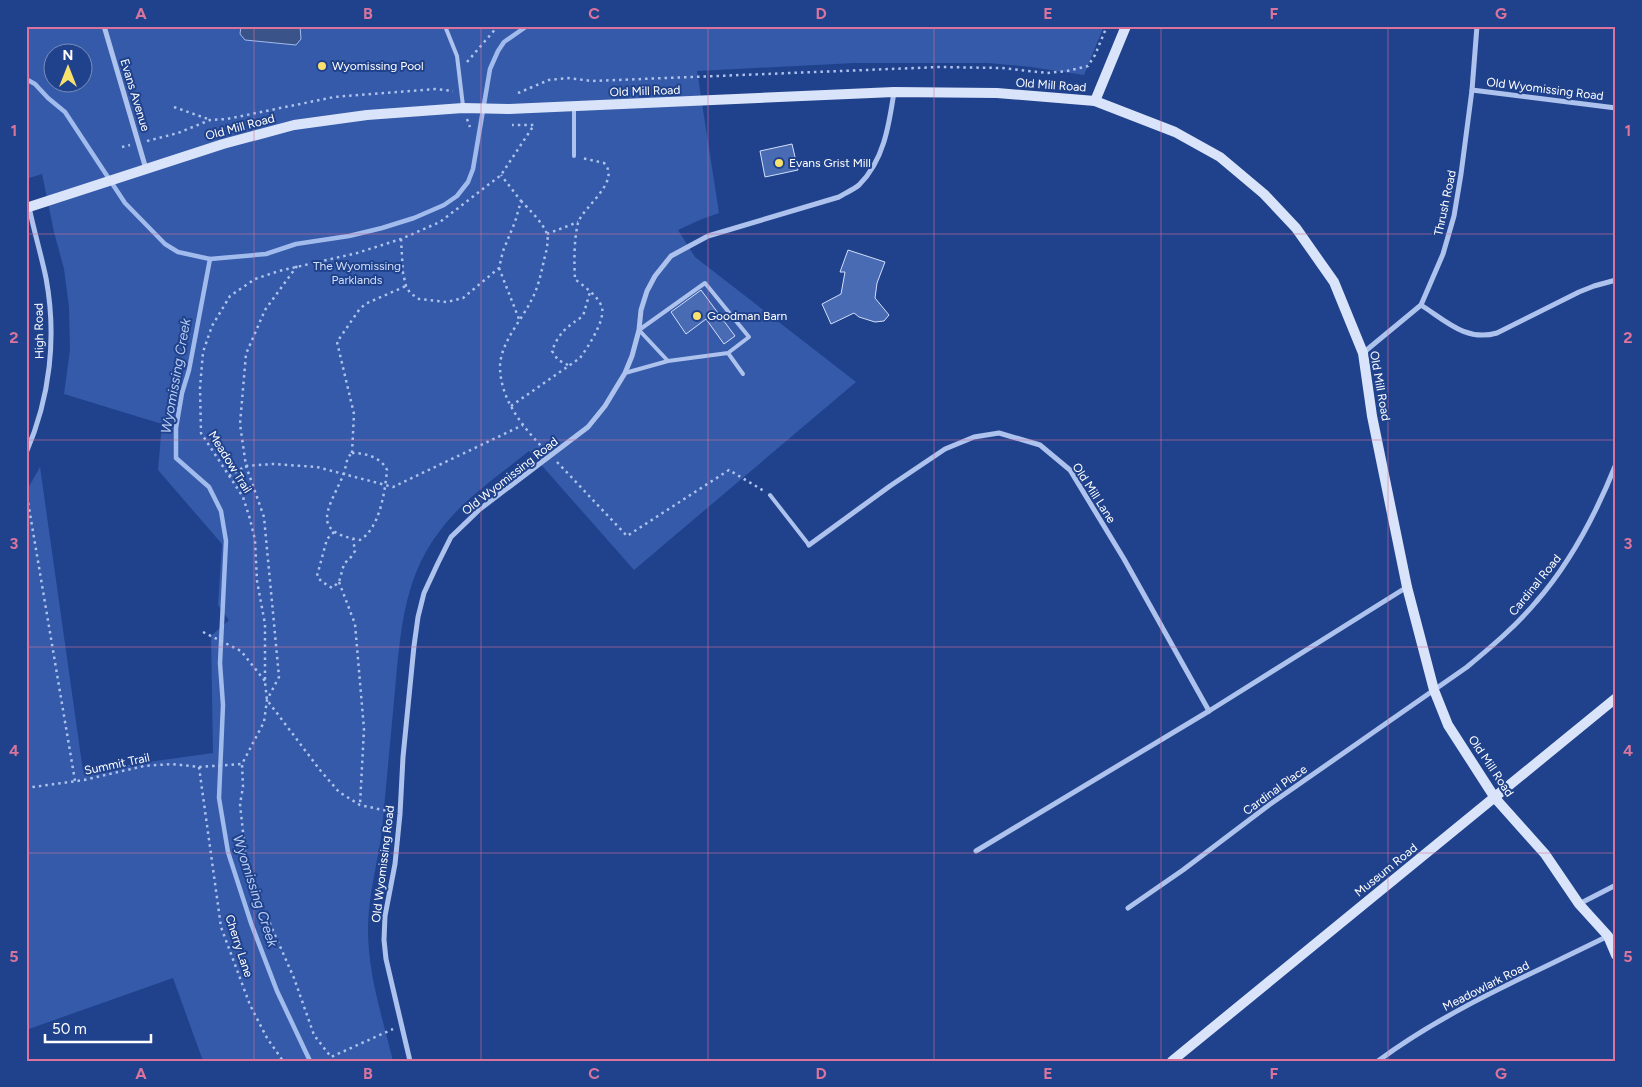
<svg xmlns="http://www.w3.org/2000/svg" width="1642" height="1087" viewBox="0 0 1642 1087" font-family="Figtree,sans-serif">
  <style>
    .green { fill: #345aa9; fill-rule: evenodd }
    .water { fill: #3a5389; stroke: #a1bbed }
    .lines { fill: none; stroke-linecap: round; stroke-linejoin: round }
    .stream { stroke: #a1bbed; stroke-width: 4.5 }
    .building { fill: #496bb3; stroke: #d2dff9 }
    .path { stroke: #adc2ec; stroke-width: 2.5; stroke-dasharray: 2.5 4; stroke-linecap: butt }
    .lane { stroke: #adc2ec; stroke-width: 4 }
    .street { stroke: #adc2ec; stroke-width: 5 }
    .secondary { stroke: #d9e3f9; stroke-width: 10 }
    .grid { fill: none; stroke: #da749d; stroke-width: 1; stroke-opacity: 0.55 }
    .poi-dot { fill: #f9e16e; stroke: #20428c; stroke-width: 2 }
    .labels { text-anchor: middle; dominant-baseline: central; stroke-width: 4; stroke-linejoin: round; paint-order: stroke }
    .poi-label { font-size: 12px; fill: #fff; stroke: #20428c; text-anchor: start }
    .street-label { font-size: 12px; fill: #fff; stroke: #20428c }
    .park-label { font-size: 12px; fill: #d2dff9; stroke: #20428c }
    .water-label { font-size: 14px; font-style: italic; fill: #b9cdf3; stroke: #20428c }
    .neatline { fill: none; stroke: #da749d; stroke-width: 2 }
    .grid-label { font-size: 16px; text-anchor: middle; font-weight: bold; fill: #da749d }
  </style>
  <rect width="100%" height="100%" fill="#20428c"/>
  <path class="green" d="M26,26H1104L1084,75L1031,67L988,63H854L697,71L719,213L702,219L678,230L695,257L856,382L634,570L529,451C498,476 463,499 439,532C401,581 400,642 394,701C390,744 386,787 382,830C378,861 369,893 368,925C367,971 382,1016 393,1061H203L173,978L26,1030V492L40,467L83,771L213,753L211,636L229,620L218,605L222,544L158,470L162,424L64,394L70,350L69,307L64,269L54,232L42,174L26,179ZM52,52H82V82H52Z"/>
  <path class="water" d="M241,26H300L301,39L296,45L245,40L240,34Z"/>
  <g class="lines">
    <g class="stream">
      <path d="M26,79L35,84L48,98L65,112L125,203L165,244L178,252L210,259L266,254L296,244L349,236L382,228L414,218L444,205L457,196L468,182L473,169L490,69L498,51L504,42L527,26"/>
      <path d="M210,259L189,370L182,393L176,428V458L209,487L221,511L226,541L220,663L223,705L219,798L228,852L251,923L277,991L310,1061"/>
    </g>
  </g>
  <g class="building">
    <path d="M792,144L798,170L765,177L760,151Z"/>
    <path d="M848,250L885,262L877,283L875,298L889,315L884,321L875,322L859,317L854,313L831,324L822,304L841,294L845,272H840Z"/>
    <path d="M701,290L735,336L724,344L706,319L686,334L671,312Z"/>
  </g>
  <g class="lines">
    <g class="path">
      <path d="M467,62L498,26"/>
      <path d="M518,93L549,80L567,78L592,81L940,67L1002,68L1047,73L1067,71L1088,66L1095,55L1107,26"/>
      <path d="M174,107L208,119"/>
      <path d="M467,119L470,127"/>
      <path d="M147,141L178,133L210,120L227,119L334,97L435,89L453,91"/>
      <path d="M122,147L130,145"/>
      <path d="M521,201C529,209 543,223 547,234C549,241 546,253 544,260C541,274 538,288 531,301C521,321 501,342 500,366C500,399 522,426 544,449"/>
      <path d="M547,234L578,222"/>
      <path d="M401,239L403,273L406,286L410,293L419,299L447,302L463,298L499,268L503,251L515,222L521,201L501,175"/>
      <path d="M297,266L265,310L246,354L240,424L246,466L264,517L279,677L267,700L264,722L242,764L243,787L240,804L245,851L256,892L294,978L314,1035L331,1057L393,1029"/>
      <path d="M499,268L519,319"/>
      <path d="M568,365L558,360L552,351C559,332 567,327 583,316L590,292"/>
      <path d="M511,406L580,358C588,347 605,321 602,308C599,296 583,286 575,279C574,262 574,239 578,223C582,208 622,181 604,163L582,158"/>
      <path d="M352,453C365,453 381,457 387,470C385,491 380,528 360,540C311,532 327,511 342,478C347,470 344,460 352,453Z"/>
      <path d="M352,453L354,414L337,342L359,310L365,304L406,286"/>
      <path d="M557,462L627,536L729,470L764,491"/>
      <path d="M229,476L246,466L273,464L317,467L393,487L523,425"/>
      <path d="M26,490L75,781"/>
      <path d="M334,532L327,539L317,576L321,581L332,588L339,582L344,564L351,557L355,551L353,539"/>
      <path d="M339,582L355,624L364,729L360,805"/>
      <path d="M203,632L241,651L265,681"/>
      <path d="M199,767L221,927L250,1005L267,1038L283,1061"/>
      <path d="M26,788L84,780L144,766L172,764L199,767L242,764"/>
      <path d="M392,812L360,805L339,792L320,770L267,700L265,682V624L257,581L255,540L250,519L243,497L201,433L200,388L203,352L212,326L230,296L255,279L279,271L357,253L401,239L440,222L501,175L534,125H512"/>
    </g>
    <g class="lane">
      <path d="M445,26L457,56L463,106"/>
      <path d="M574,108V156"/>
      <path d="M728,353L749,337L705,283L639,330L668,361L728,353L743,374"/>
      <path d="M625,373L668,361"/>
      <path d="M770,495L809,545"/>
    </g>
    <g class="street">
      <path d="M104,26L146,169"/>
      <path d="M1472,90L1616,108"/>
      <path d="M1421,305C1446,321 1466,342 1497,333L1579,292L1594,286L1616,280"/>
      <path d="M1363,353L1421,305L1443,254L1454,216L1461,174L1472,90L1477,26"/>
      <path d="M26,453C50,398 57,337 46,278C41,254 34,231 29,207"/>
      <path d="M809,545L890,486L945,449L974,437L999,433L1040,445L1070,470L1124,559L1209,711L1407,587"/>
      <path d="M976,851L1209,711"/>
      <path d="M1579,904L1616,885"/>
      <path d="M1128,908L1183,870L1269,805L1467,667C1491,647 1516,626 1536,602C1572,561 1596,514 1616,464"/>
      <path d="M410,1061L386,959L384,940L385,916L395,864L400,814L403,757L414,646L418,617L424,593L438,563L451,537L480,509L588,427L605,406L625,373L632,356L639,330L641,310L647,291L655,276L671,256L708,236L839,197C845,193 853,190 859,185C884,160 889,125 894,92"/>
      <path d="M1378,1061C1448,1009 1530,975 1608,936"/>
    </g>
    <g class="secondary">
      <path d="M1095,101L1126,26"/>
      <path d="M26,208L223,144L294,125L367,115L463,108L509,109L894,92L997,93L1095,101L1175,132L1220,157L1264,194L1296,228L1334,282L1363,353L1372,416L1407,587L1434,690L1448,725L1495,798L1545,854L1579,904L1608,936L1616,955"/>
      <path d="M1172,1061L1616,698"/>
    </g>
  </g>
  <path class="grid" d="M254,26V1061M481,26V1061M708,26V1061M934,26V1061M1161,26V1061M1388,26V1061M26,234H1616M26,440H1616M26,647H1616M26,853H1616"/>
  <g class="poi-dot">
    <circle cx="322" cy="66" r="5"/>
    <circle cx="779" cy="163" r="5"/>
    <circle cx="697" cy="316" r="5"/>
  </g>
  <g class="labels">
    <g class="poi-label">
      <text x="332" y="66">Wyomissing Pool</text>
      <text x="789" y="163">Evans Grist Mill</text>
      <text x="707" y="316">Goodman Barn</text>
    </g>
    <g class="street-label">
      <text transform="translate(1051 85) rotate(4)">Old Mill Road</text>
      <text transform="translate(1545 89) rotate(7)">Old Wyomissing Road</text>
      <text transform="translate(645 91) rotate(-2)">Old Mill Road</text>
      <text transform="translate(135 95) rotate(73)">Evans Avenue</text>
      <text transform="translate(240 127) rotate(-15)">Old Mill Road</text>
      <text transform="translate(1445 203) rotate(-78)">Thrush Road</text>
      <text transform="translate(39 331) rotate(-91)">High Road</text>
      <text transform="translate(1380 386) rotate(80)">Old Mill Road</text>
      <text transform="translate(230 462) rotate(58)">Meadow Trail</text>
      <text transform="translate(510 476) rotate(-38)">Old Wyomissing Road</text>
      <text transform="translate(1094 493) rotate(57)">Old Mill Lane</text>
      <text transform="translate(1535 585) rotate(-51)">Cardinal Road</text>
      <text transform="translate(117 764) rotate(-12)">Summit Trail</text>
      <text transform="translate(1491 766) rotate(56)">Old Mill Road</text>
      <text transform="translate(1275 790) rotate(-36)">Cardinal Place</text>
      <text transform="translate(383 864) rotate(-83)">Old Wyomissing Road</text>
      <text transform="translate(1386 870) rotate(-39)">Museum Road</text>
      <text transform="translate(239 946) rotate(72)">Cherry Lane</text>
      <text transform="translate(1486 986) rotate(-27)">Meadowlark Road</text>
    </g>
    <g class="park-label">
      <text x="357" y="266">The Wyomissing<tspan x="357" dy="14">Parklands</tspan></text>
    </g>
    <g class="water-label">
      <text transform="translate(176 376) rotate(-80)">Wyomissing Creek</text>
      <text transform="translate(255 891) rotate(72)">Wyomissing Creek</text>
    </g>
  </g>
  <rect width="1642" height="1087" fill="none" stroke="#20428c" stroke-width="55"/>
  <g transform="translate(68 68)"><circle r="24" fill="#20428c" stroke="#798eba"/>
  <path d="M0-4L9 19L0 12L-9 19Z" fill="#f9e16e"/>
  <text y="-8" font-size="14" font-weight="bold" text-anchor="middle" fill="#ffffff">N</text>
  </g>
  <path d="M45 1034v8h106v-8" fill="none" stroke="#ffffff" stroke-width="2.5"/>
  <text x="52" y="1034" font-size="15" fill="#ffffff" stroke="#20428c" stroke-width="4" paint-order="stroke">50 m</text>
  <rect x="28" y="28" width="1586" height="1032" class="neatline"/>
  <g class="grid-label">
    <text x="141" y="19">A</text>
    <text x="368" y="19">B</text>
    <text x="594" y="19">C</text>
    <text x="821" y="19">D</text>
    <text x="1048" y="19">E</text>
    <text x="1274" y="19">F</text>
    <text x="1501" y="19">G</text>
    <text x="14" y="136">1</text>
    <text x="1628" y="136">1</text>
    <text x="14" y="343">2</text>
    <text x="1628" y="343">2</text>
    <text x="14" y="549">3</text>
    <text x="1628" y="549">3</text>
    <text x="14" y="756">4</text>
    <text x="1628" y="756">4</text>
    <text x="14" y="962">5</text>
    <text x="1628" y="962">5</text>
    <text x="141" y="1079">A</text>
    <text x="368" y="1079">B</text>
    <text x="594" y="1079">C</text>
    <text x="821" y="1079">D</text>
    <text x="1048" y="1079">E</text>
    <text x="1274" y="1079">F</text>
    <text x="1501" y="1079">G</text>
  </g>
</svg>
